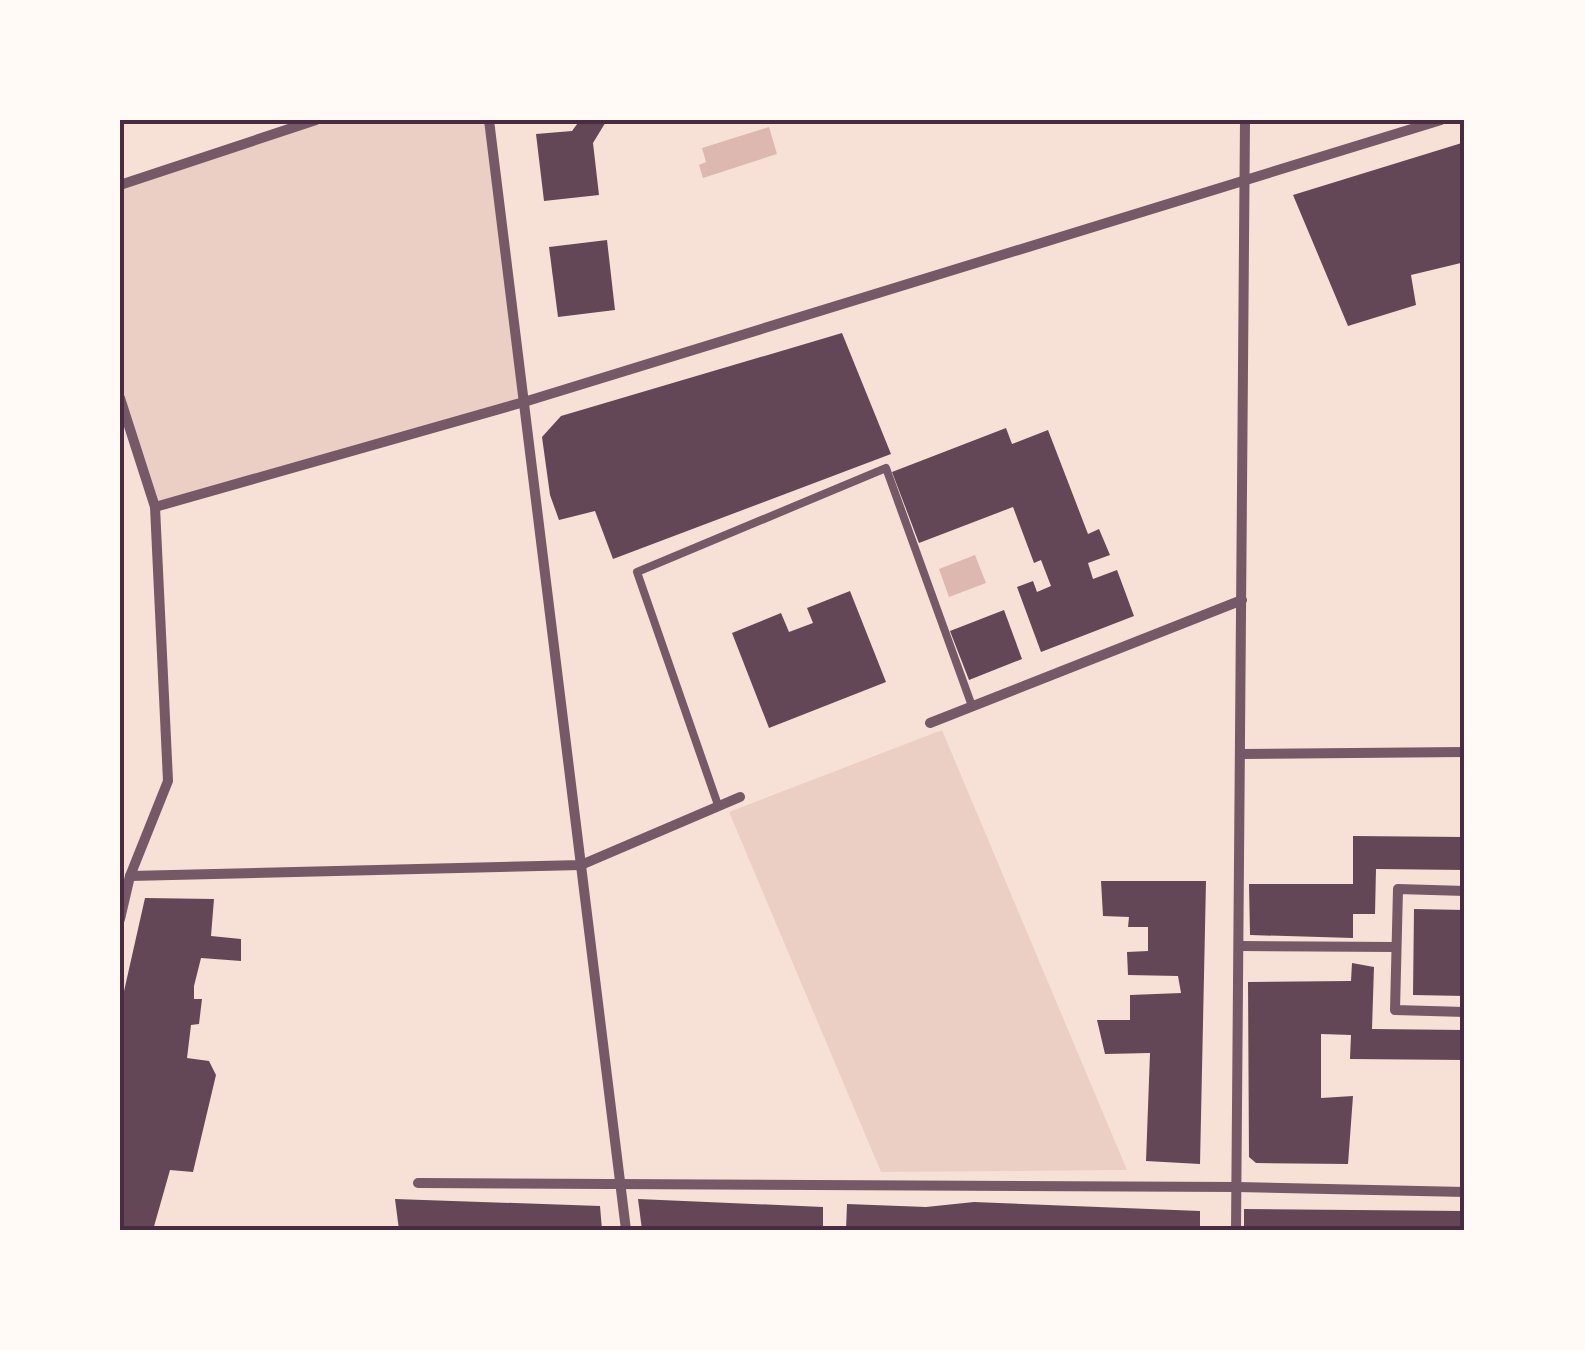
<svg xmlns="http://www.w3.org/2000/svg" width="1585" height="1350" viewBox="0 0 1585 1350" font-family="'PT Sans',sans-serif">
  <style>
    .green { fill: #ebcfc5 }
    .water { fill: #dcb8b0 }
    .building { fill: #644757 }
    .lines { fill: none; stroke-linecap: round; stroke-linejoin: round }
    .service { stroke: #755966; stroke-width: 8 }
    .minor { stroke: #755966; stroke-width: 10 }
    .neatline { fill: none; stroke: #4a2c40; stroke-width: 4 }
  </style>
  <rect width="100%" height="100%" fill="#f7e1d7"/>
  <g class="green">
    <path d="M316,120H489L524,402L155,507L120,398V185Z"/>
    <path d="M942,730L1127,1170L881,1172L729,812Z"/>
  </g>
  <g class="water">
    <path d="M769,127L777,154L703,178L699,165L706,162L702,148Z"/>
    <path d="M975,555L986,583L949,597L939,569Z"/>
  </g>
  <g class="building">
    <path d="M580,120H607L593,143L599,195L544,201L536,134L572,131Z"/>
    <path d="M1465,142V262L1411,275L1416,305L1348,326L1293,195Z"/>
    <path d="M607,240L615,310L558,317L549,247Z"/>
    <path d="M842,333L891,454L613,559L595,511L559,520L550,495L542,437L561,416Z"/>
    <path d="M1006,428L1012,444L1048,430L1088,534L1099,529L1110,555L1088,563L1093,579L1117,570L1134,616L1041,652L1017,587L1033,581L1037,592L1051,586L1041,560L1034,563L1013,507L919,543L892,472Z"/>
    <path d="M850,591L886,682L769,728L732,633L781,613L789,632L813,623L807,608Z"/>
    <path d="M1004,610L1022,659L969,680L950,631Z"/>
    <path d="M1353,836L1465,837V870L1376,869L1375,914H1353V938L1250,935L1249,884H1353Z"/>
    <path d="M1101,881H1206L1200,1164L1146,1161L1150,1053L1105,1054L1097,1020H1130V995L1181,993L1178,976L1128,975L1127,952L1148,951V927H1128L1129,917L1103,916Z"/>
    <path d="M145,898L214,899L211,936L241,939V961L201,958L194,986V999H202L199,1024L191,1025L187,1058L209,1061L216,1075L193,1172L170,1170L153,1230H120V1009Z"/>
    <path d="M1414,909L1465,910V996L1413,995Z"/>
    <path d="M1352,963L1374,967L1372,1029L1465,1030V1060L1350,1059L1351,1035L1321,1034V1098L1353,1096L1348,1164L1256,1163L1249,1157L1248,982L1351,981Z"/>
    <path d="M395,1199L600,1206L602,1230H399Z"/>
    <path d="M638,1199L823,1207V1230H642Z"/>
    <path d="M974,1202L1200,1211V1230H846L847,1204L926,1207Z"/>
    <path d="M1244,1209L1465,1211V1230H1244Z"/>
  </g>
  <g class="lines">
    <path class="service" d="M718,805L637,572L886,468L972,706"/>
    <g class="minor">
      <path d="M489,120L626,1230"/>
      <path d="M120,185L316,120"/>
      <path d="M120,398L155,507L168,781L130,876L120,919"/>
      <path d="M155,507L524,402L1441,120"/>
      <path d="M930,723L1242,600"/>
      <path d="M1241,754L1465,752"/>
      <path d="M130,876L581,865L740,797"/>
      <path d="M1465,891L1398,889L1395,1010L1465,1012"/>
      <path d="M1239,946L1396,947"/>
      <path d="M418,1183L1237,1187L1465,1192"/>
      <path d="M1236,1230L1245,120"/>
    </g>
  </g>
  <rect width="1585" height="1350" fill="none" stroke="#fffaf5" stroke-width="245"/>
  <rect x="122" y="122" width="1340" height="1106" class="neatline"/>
</svg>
